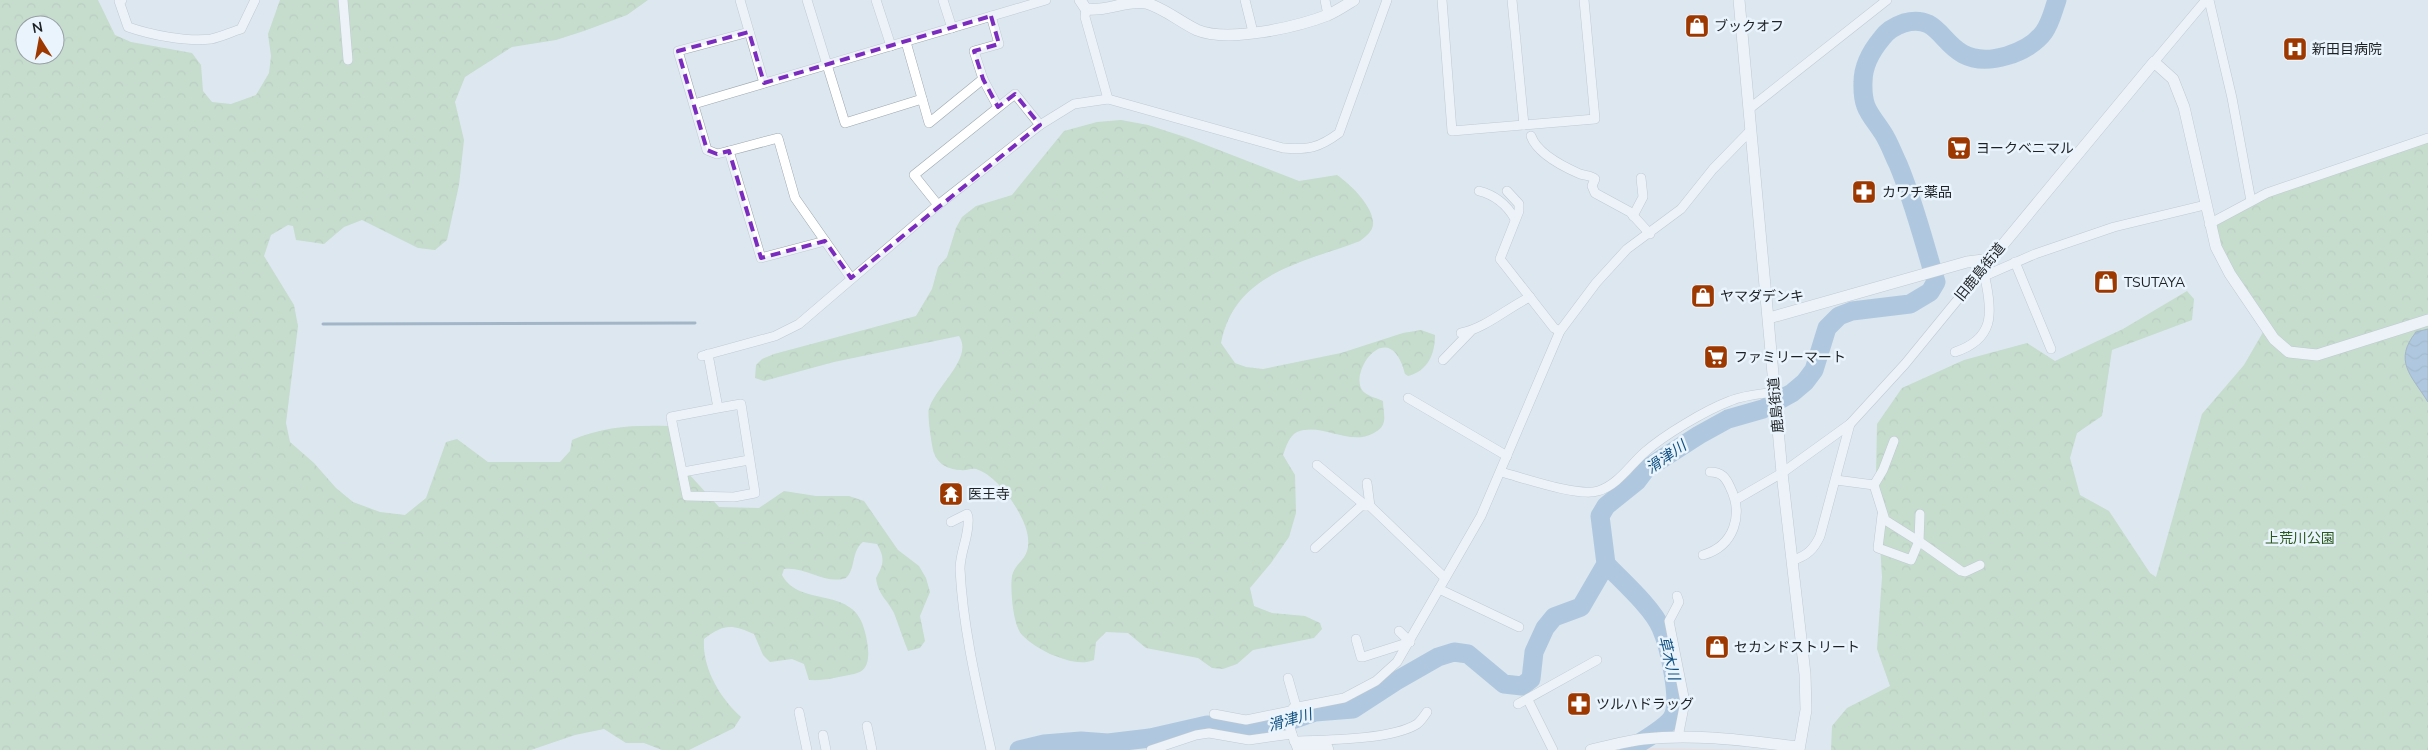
<svg xmlns="http://www.w3.org/2000/svg" width="2428" height="750" viewBox="0 0 2428 750" font-family="'Nunito Sans','Noto Sans JP',sans-serif">
  <style>
    .education { fill: #efd5cf }
    .forest { fill: url(#forest-crowns); fill-rule: evenodd }
    .water { fill: url(#water-waves); stroke: #5d7b98 }
    .lines { fill: none; stroke-linecap: round; stroke-linejoin: round }
    .stream { stroke: #5d7b98; stroke-width: 3 }
    .river { stroke: #78a2c9; stroke-width: 19 }
    .minor-casing { stroke: #9da7af; stroke-width: 10 }
    .tertiary-casing { stroke: #9da7af; stroke-width: 12 }
    .minor { stroke: #fff; stroke-width: 9 }
    .tertiary { stroke: #fff; stroke-width: 11 }
    .marked { fill: none; stroke: #7b2cbf; stroke-width: 4; stroke-dasharray: 10 6; stroke-linejoin: round }
    .labels { text-anchor: middle; dominant-baseline: central; stroke-width: 5; stroke-linejoin: round; paint-order: stroke }
    .poi-label { font-size: 14px; fill: #1d2124; stroke: #eaf4fd; text-anchor: start }
    .street-label { font-size: 14px; fill: #1d2124; stroke: #eaf4fd }
    .park-label { font-size: 14px; fill: #29581c; stroke: #eaf4fd }
    .water-label { font-size: 15px; font-style: italic; fill: #0f5082; stroke: #eaf4fd }
  </style>
  <defs>
    <pattern id="forest-crowns" width="20" height="18" patternUnits="userSpaceOnUse" patternTransform="scale(1.25)"><rect width="20" height="18" fill="#aacea1"/><path d="M2 6a3 3 0 1 1 6 0M12 15a3 3 0 1 1 6 0" fill="none" stroke="#92b18a"/></pattern>
    <pattern id="water-waves" width="16" height="10" patternUnits="userSpaceOnUse" patternTransform="scale(1.25)"><rect width="16" height="10" fill="#78a2c9"/><path d="M0 5q4-4 8 0t8 0" fill="none" stroke="#6284a3"/></pattern>
  </defs>
  <rect width="100%" height="100%" fill="#dde7f0"/>
  <path class="education" d="M1643,748L1762,750H1641Z"/>
  <g class="forest">
    <path d="M0,0H98L115,35L131,42L192,53L201,65L203,91L212,102L231,104L256,95L269,73L271,56L268,34L280,0H648L627,15L584,31L556,40L512,47L465,77L455,102L464,140L459,185L447,240L435,250L418,248L362,220L344,227L324,244L296,240L293,226L288,225L271,235L264,256L294,305L298,326L286,423L290,442L314,463L336,488L353,502L380,512L405,515L426,498L446,442L457,439L488,462H560L570,451L572,440C604,426 635,425 669,426L680,448L688,473L719,507L759,508L784,491L816,496H849L864,501L898,550L919,566L926,578L930,592L920,616L925,641L920,648L908,651C903,639 899,626 894,613C887,599 878,595 876,578C884,564 885,558 877,544L863,542C851,551 856,569 846,578C825,585 806,566 784,569L782,575C800,609 855,584 865,632C867,640 869,650 868,658C867,667 863,672 854,674C839,677 824,681 809,680L804,664L792,659L770,662L763,655L754,634C731,624 724,624 704,639C702,668 720,698 741,717L734,728L689,750H662L644,743H626L604,729L575,735L531,750H0ZM25,25H55V55H25Z"/>
    <path d="M1121,120L1148,125L1188,138L1299,181L1337,175C1350,184 1372,205 1373,222C1374,231 1366,236 1360,241C1303,263 1235,272 1221,343L1235,363L1246,367L1263,369L1341,353L1403,333L1421,330L1435,335C1435,354 1428,371 1408,376L1405,374C1390,315 1349,370 1362,390C1366,396 1377,398 1383,401C1383,408 1385,415 1384,421C1383,427 1379,430 1374,433C1348,447 1323,422 1297,432C1289,436 1286,447 1283,455L1295,475L1296,513L1289,537L1271,563L1250,588L1254,606L1272,613L1305,616L1320,623L1322,629L1314,638L1253,650L1237,664L1223,669L1212,668L1198,658L1146,648L1128,633L1106,632L1096,642L1094,660C1079,666 1064,659 1050,654C1040,649 1030,643 1022,635C1013,626 1010,589 1012,576C1016,559 1033,560 1027,532C1022,511 997,475 976,469C971,468 966,471 961,470C950,470 938,465 934,453C932,448 927,414 929,409C935,387 974,358 959,336L834,362L764,381L755,378L756,365L762,359L774,354L916,316L932,289L938,267L947,257L956,228L962,217L976,206L1012,195L1064,131L1097,122Z"/>
    <path d="M2428,138V750H1831L1832,726L1847,708L1890,686L1877,649L1882,577L1876,478L1877,424L1902,388L1964,360L2027,343L2055,361L2123,329L2187,291L2194,299L2192,320L2112,350L2102,416L2077,433L2070,458L2080,495L2109,511L2150,573L2156,577L2202,414L2244,365L2266,327L2248,300L2209,224L2251,201Z"/>
  </g>
  <path class="water" d="M2428,329V402C2411,375 2393,361 2416,332Z"/>
  <g class="lines">
    <path class="stream" d="M323,324L695,323"/>
    <g class="river">
      <path d="M1606,564C1621,580 1653,608 1661,628C1669,646 1682,702 1672,718C1666,728 1640,742 1629,750"/>
      <path d="M1019,750L1044,744L1081,741L1108,743L1150,738L1207,725L1258,729L1269,728L1315,712L1353,709L1396,681L1438,657L1454,652L1468,654L1504,684L1522,686L1531,679L1534,652L1545,628L1554,617L1581,607L1606,564L1600,516L1606,506L1637,481L1646,469L1699,435L1728,419L1763,409L1792,393L1805,382L1814,370L1827,328L1839,316L1852,311L1910,304L1930,292L1936,282C1924,243 1914,202 1898,164C1893,154 1889,142 1883,133C1870,113 1862,109 1863,82C1863,66 1872,50 1882,38C1887,31 1895,26 1904,23C1937,14 1940,42 1963,54C1987,67 2029,53 2044,32C2051,22 2053,11 2057,0"/>
    </g>
    <defs>
      <g id="minor">
        <path d="M122,0L119,1L128,27C151,35 187,42 211,39C221,37 231,32 241,29L255,0"/>
        <path d="M343,0L348,60"/>
        <path d="M740,0L764,83"/>
        <path d="M807,0L845,123L922,99"/>
        <path d="M876,0L891,46"/>
        <path d="M943,0L952,28"/>
        <path d="M1245,0L1253,32"/>
        <path d="M1325,0L1328,15"/>
        <path d="M1442,0L1452,131L1595,119L1584,0"/>
        <path d="M1512,0L1524,125"/>
        <path d="M2209,0L2232,98L2251,201"/>
        <path d="M1086,9L1085,17L1108,99"/>
        <path d="M749,32L678,51L707,150L717,154L729,151L761,258L825,241"/>
        <path d="M906,42L929,123L983,79L974,51L999,44L991,16"/>
        <path d="M2154,62L2206,0"/>
        <path d="M983,79L998,107"/>
        <path d="M694,104L1046,0"/>
        <path d="M1749,109L1887,0"/>
        <path d="M1531,136C1537,153 1564,167 1580,174C1586,176 1591,175 1595,179L1592,186L1595,193L1630,212L1650,234"/>
        <path d="M729,151L778,138L795,198L851,278"/>
        <path d="M1479,191C1495,195 1507,205 1515,219"/>
        <path d="M1507,191L1519,204V211L1500,259L1554,328L1560,331"/>
        <path d="M938,205L914,175L1015,94L1040,125"/>
        <path d="M1633,216L1643,197L1641,178"/>
        <path d="M2209,224L2267,193L2428,138"/>
        <path d="M2015,262L2051,349"/>
        <path d="M1973,281L2035,254L2114,227L2205,205"/>
        <path d="M1461,333C1486,328 1507,308 1530,297"/>
        <path d="M1955,352C1994,339 1993,314 1985,278"/>
        <path d="M708,354L718,408L741,404L755,493L734,497L687,496L671,417L718,408"/>
        <path d="M702,356L775,336L799,324L938,205L1040,125L1074,104L1108,99L1283,148C1308,150 1319,148 1339,133L1387,0"/>
        <path d="M1443,360L1470,332"/>
        <path d="M1408,398L1507,456"/>
        <path d="M1894,441L1883,470L1874,485L1885,520L1920,542L1961,571L1965,572L1980,565"/>
        <path d="M1317,465L1366,506"/>
        <path d="M683,472L749,460"/>
        <path d="M1501,472C1524,478 1577,497 1598,491C1618,485 1630,465 1645,452C1664,435 1706,410 1730,401C1744,395 1761,394 1775,392"/>
        <path d="M1836,480L1874,485"/>
        <path d="M1367,483L1370,506"/>
        <path d="M1737,499L1782,473L1850,424"/>
        <path d="M1882,515L1878,548L1911,560L1919,541L1920,514"/>
        <path d="M951,522L967,514L968,517C970,535 960,551 960,569C963,630 978,691 991,750"/>
        <path d="M1315,548L1361,506H1370L1445,578"/>
        <path d="M1703,555C1734,546 1744,515 1730,487C1726,478 1722,472 1710,472"/>
        <path d="M1793,560C1807,556 1814,549 1820,536L1850,424L1905,364L1991,259"/>
        <path d="M1439,589L1519,627"/>
        <path d="M1677,596L1679,602L1669,621L1685,702L1678,737"/>
        <path d="M1399,631L1410,642"/>
        <path d="M1356,639L1361,657H1363L1410,642"/>
        <path d="M1288,678L1296,706"/>
        <path d="M1528,700L1553,750"/>
        <path d="M1518,704L1597,660"/>
        <path d="M799,712L807,750"/>
        <path d="M1214,714L1246,720L1290,711"/>
        <path d="M867,726L872,750"/>
        <path d="M823,735L826,750"/>
        <path d="M1294,741C1324,740 1392,740 1417,724C1421,721 1424,716 1427,712"/>
        <path d="M1298,749L1328,747L1329,750"/>
        <path d="M1151,750L1196,735L1209,733L1249,740L1292,734"/>
        <path d="M1298,750C1293,738 1285,720 1293,708L1344,698L1376,681L1397,662L1481,516L1560,331L1596,283L1627,249L1681,209L1713,169L1751,130"/>
      </g>
      <g id="tertiary">
        <path d="M1080,0L1086,9C1106,12 1126,0 1146,3C1164,8 1180,22 1197,30C1228,43 1297,27 1328,15C1337,11 1346,5 1354,0"/>
        <path d="M1739,0L1782,473L1805,674L1806,710L1799,750"/>
        <path d="M1769,318L1967,262L1991,259L2154,62L2173,79L2184,107L2216,247L2230,274L2274,339L2289,352L2317,355L2428,320"/>
        <path d="M1591,750C1609,746 1626,741 1644,739C1695,733 1748,741 1799,747"/>
      </g>
    </defs>
    <use href="#minor" class="minor-casing"/>
    <use href="#tertiary" class="tertiary-casing"/>
    <use href="#minor" class="minor"/>
    <use href="#tertiary" class="tertiary"/>
  </g>
  <path d="M0 0H2428V750H0ZM991,16L999,44L974,51L983,79L998,107L1015,94L1040,125L851,278L825,241L761,258L729,151L717,154L707,150L678,51L749,32L764,83Z" fill="#dde7f0" fill-opacity=".55" fill-rule="evenodd"/>
  <path class="marked" d="M991,16L999,44L974,51L983,79L998,107L1015,94L1040,125L851,278L825,241L761,258L729,151L717,154L707,150L678,51L749,32L764,83Z"/>
  <defs>
    <symbol id="shop-square" viewBox="-11 -11 22 22"><rect x="-9" y="-9" width="18" height="18" rx="4" fill="#9c3800" stroke="#eaf4fd"/><path d="M-5-2.5h2.3a2.7 3.5 0 0 1 5.4 0H5L5.5 6h-11ZM-1.5-2.5h3a1.5 2.3 0 0 0-3 0Z" fill="#fff"/></symbol>
    <symbol id="hospital-square" viewBox="-11 -11 22 22"><rect x="-9" y="-9" width="18" height="18" rx="4" fill="#9c3800" stroke="#eaf4fd"/><path d="M-5-5h3v3.5h4V-5h3V5h-3V1.5h-4V5h-3Z" fill="#fff"/></symbol>
    <symbol id="supermarket-square" viewBox="-11 -11 22 22"><rect x="-9" y="-9" width="18" height="18" rx="4" fill="#9c3800" stroke="#eaf4fd"/><path d="M-6-5.5h2.5l.6 2H6L4.5 2H-2.5L-4.4-4H-6ZM-1.5 3.2a1.3 1.3 0 1 0 .1 0ZM3 3.2a1.3 1.3 0 1 0 .1 0Z" fill="#fff"/></symbol>
    <symbol id="pharmacy-square" viewBox="-11 -11 22 22"><rect x="-9" y="-9" width="18" height="18" rx="4" fill="#9c3800" stroke="#eaf4fd"/><path d="M-2-6h4v4h4v4h-4v4h-4v-4h-4v-4h4Z" fill="#fff"/></symbol>
    <symbol id="temple-square" viewBox="-11 -11 22 22"><rect x="-9" y="-9" width="18" height="18" rx="4" fill="#9c3800" stroke="#eaf4fd"/><path d="M0-6L5-2H3V0L6.5 2.5H4V6H1.5V3h-3V6H-4V2.5H-6.5L-3 0V-2H-5Z" fill="#fff"/></symbol>
  </defs>
  <g fill-rule="evenodd">
    <use href="#shop-square" x="1683" y="12" width="28" height="28"/>
    <use href="#hospital-square" x="2281" y="35" width="28" height="28"/>
    <use href="#supermarket-square" x="1945" y="134" width="28" height="28"/>
    <use href="#pharmacy-square" x="1850" y="178" width="28" height="28"/>
    <use href="#shop-square" x="2092" y="268" width="28" height="28"/>
    <use href="#shop-square" x="1689" y="282" width="28" height="28"/>
    <use href="#supermarket-square" x="1702" y="343" width="28" height="28"/>
    <use href="#temple-square" x="937" y="480" width="28" height="28"/>
    <use href="#shop-square" x="1703" y="633" width="28" height="28"/>
    <use href="#pharmacy-square" x="1565" y="690" width="28" height="28"/>
  </g>
  <g class="labels">
    <g class="poi-label">
      <text x="1714" y="26">ブックオフ</text>
      <text x="2312" y="49">新田目病院</text>
      <text x="1976" y="148">ヨークベニマル</text>
      <text x="1882" y="192">カワチ薬品</text>
      <text x="2124" y="282">TSUTAYA</text>
      <text x="1720" y="296">ヤマダデンキ</text>
      <text x="1734" y="357">ファミリーマート</text>
      <text x="968" y="494">医王寺</text>
      <text x="1734" y="647">セカンドストリート</text>
      <text x="1596" y="704">ツルハドラッグ</text>
    </g>
    <g class="street-label">
      <text transform="translate(1980 272) rotate(-51)">旧鹿島街道</text>
      <text transform="translate(1776 405) rotate(-95)">鹿島街道</text>
    </g>
    <g class="park-label">
      <text x="2300" y="538">上荒川公園</text>
    </g>
    <g class="water-label">
      <text transform="translate(1666 457) rotate(-35)">滑津川</text>
      <text transform="translate(1669 658) rotate(76)">草木川</text>
      <text transform="translate(1290 720) rotate(-16)">滑津川</text>
    </g>
  </g>
  <g transform="translate(40 40) rotate(349)"><circle r="24" fill="#eaf4fd" stroke="#98a0a6"/>
  <path d="M0-4L9 19L0 12L-9 19Z" fill="#9c3800"/>
  <text y="-8" font-size="14" font-weight="bold" text-anchor="middle" fill="#1d2124">N</text>
  </g>
</svg>
